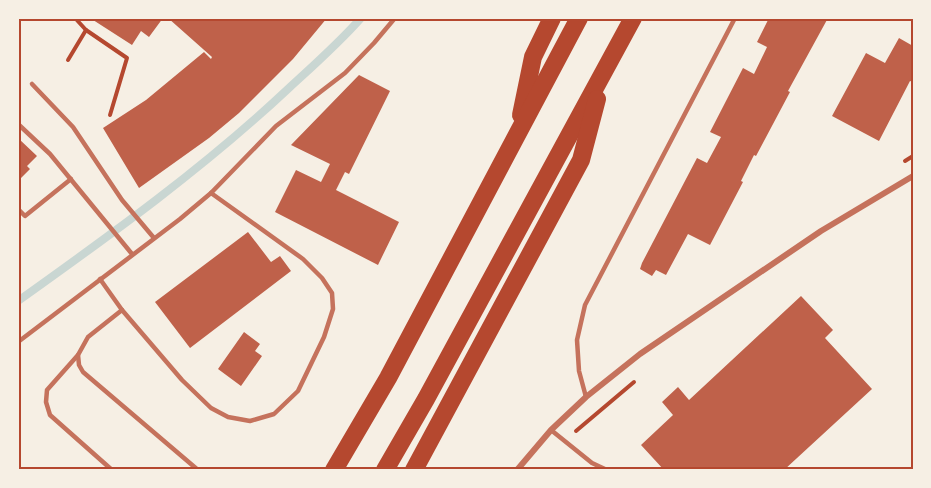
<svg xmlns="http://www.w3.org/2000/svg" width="931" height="488" viewBox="0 0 931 488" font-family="'PT Serif',serif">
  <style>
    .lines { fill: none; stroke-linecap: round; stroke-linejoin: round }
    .stream { stroke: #c9d6d2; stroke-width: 8 }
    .building { fill: #bf614a }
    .path { stroke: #b5482f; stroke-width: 4 }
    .service { stroke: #c5725c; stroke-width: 4.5 }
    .minor { stroke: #c5725c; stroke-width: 6 }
    .motorway { stroke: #b5482f; stroke-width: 18 }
    .neatline { fill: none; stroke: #b5482f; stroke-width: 2 }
  </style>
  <rect width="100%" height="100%" fill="#f6efe4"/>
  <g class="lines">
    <path class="stream" d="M18,301C112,234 205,167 289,88C314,65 339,43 361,18"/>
  </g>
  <g class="building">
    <path d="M90,18H163L149,37L141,31L132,45Z"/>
    <path d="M168,18H327L293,59L239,113L209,138L139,188L103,128L146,100L204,52L211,59L212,57Z"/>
    <path d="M769,18H828L788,91L790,92L756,156L754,155L741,181L743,182L710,245L688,234L666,275L656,270L652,276L640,269L642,263L697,158L707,163L721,137L710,132L743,68L754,74L767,47L757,42Z"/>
    <path d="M899,38L913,46V82L910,81L879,141L832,116L866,53L885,63Z"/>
    <path d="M359,75L390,91L349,174L345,172L336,190L399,222L378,265L275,212L296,170L321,182L330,164L291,145Z"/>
    <path d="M18,138L37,156L27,166L30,169L21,178L18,175Z"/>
    <path d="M248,232L271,262L280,256L291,271L190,348L155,302Z"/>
    <path d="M801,296L833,330L825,338L872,389L784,470H664L641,445L673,415L662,402L678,387L689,400Z"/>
    <path d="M244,332L260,344L255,351L262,356L241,386L218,369Z"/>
  </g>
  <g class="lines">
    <g class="path">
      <path d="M75,18L86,30L127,58L110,115"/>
      <path d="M68,60L86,30"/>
      <path d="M905,161L913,156"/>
      <path d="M576,431L634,382"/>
    </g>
    <g class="service">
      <path d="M32,84L73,127L122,200L154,238"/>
      <path d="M18,124L50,154L132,254"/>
      <path d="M18,209L25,216L71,179"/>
      <path d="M100,279L122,310L182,380L211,408L228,417L250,421L274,414L298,391L324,337L333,309L332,293L322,278L303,259L211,193"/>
      <path d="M18,342L180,219L211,193L276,126L345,73L374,43L395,18"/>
      <path d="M78,355L79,365L83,372L198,470"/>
      <path d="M586,397L579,371L577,340L585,305L735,18"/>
      <path d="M551,430L592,463L607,470"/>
      <path d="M112,470L50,415L46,402L47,390L78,355L88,337L122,310"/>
    </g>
    <path class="minor" d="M517,470L551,430L586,397L640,354L821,231L913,176"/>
    <g class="motorway">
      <path d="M521,115L533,57L552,18"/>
      <path d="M334,470L388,378L579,18"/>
      <path d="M385,470L426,399L633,18"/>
      <path d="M414,470L581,160L597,99"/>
    </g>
  </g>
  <rect width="931" height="488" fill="none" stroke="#f6efe4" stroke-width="39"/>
  <rect x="20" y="20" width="892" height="448" class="neatline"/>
</svg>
